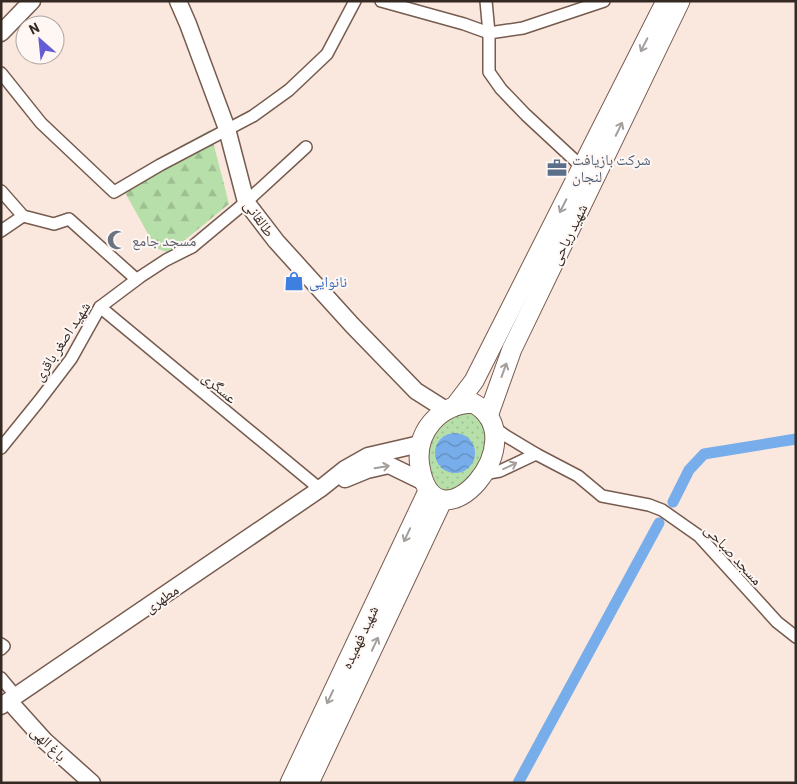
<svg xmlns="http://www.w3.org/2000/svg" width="797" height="784" viewBox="0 0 797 784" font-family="Barlow,'Noto Naskh Arabic',sans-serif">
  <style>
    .grass { fill: url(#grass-dots) }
    .forest { fill: url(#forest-firs) }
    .water { fill: url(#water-waves) }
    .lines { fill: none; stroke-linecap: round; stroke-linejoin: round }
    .canal { stroke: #77adea; stroke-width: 11 }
    .street-casing { stroke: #765b4e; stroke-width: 14 }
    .secondary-casing { stroke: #765b4e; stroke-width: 19 }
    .primary-casing { stroke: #765b4e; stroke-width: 21 }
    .street { stroke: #fff; stroke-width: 11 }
    .secondary { stroke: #fff; stroke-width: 16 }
    .primary { stroke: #fff; stroke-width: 19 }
    .oneway { stroke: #a49f9c }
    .labels { text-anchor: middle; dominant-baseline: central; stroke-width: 4; stroke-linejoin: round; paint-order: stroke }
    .service-label { font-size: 15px; fill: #4e5e75; stroke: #fef7f4; text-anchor: start }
    .street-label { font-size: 15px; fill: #352923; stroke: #fef7f4 }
    .worship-label { font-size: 15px; fill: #5b616d; stroke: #fef7f4; text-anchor: start }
    .shop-label { font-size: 15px; fill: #366cbe; stroke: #fef7f4; text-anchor: start }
  </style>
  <defs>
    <pattern id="grass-dots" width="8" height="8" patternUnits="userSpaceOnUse" patternTransform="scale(1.25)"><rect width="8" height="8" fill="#b7dfa9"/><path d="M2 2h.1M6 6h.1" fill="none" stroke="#9ebf91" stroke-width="1.8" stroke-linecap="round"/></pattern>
    <pattern id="forest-firs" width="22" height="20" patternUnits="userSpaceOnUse" patternTransform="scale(1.25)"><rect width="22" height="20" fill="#b7dfa9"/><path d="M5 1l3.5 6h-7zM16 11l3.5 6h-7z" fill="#9ebf91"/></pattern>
    <pattern id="water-waves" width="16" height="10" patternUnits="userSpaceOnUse" patternTransform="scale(1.25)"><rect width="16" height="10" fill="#77adea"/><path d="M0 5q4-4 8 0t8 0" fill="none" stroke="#628dbd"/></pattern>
  </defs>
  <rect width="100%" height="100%" fill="#fae7de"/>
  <path class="grass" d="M467,406L487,425L486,463L444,498L425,479L427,435Z"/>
  <path class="forest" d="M210,130L229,204L169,253L156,248L123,189L157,159Z"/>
  <circle class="water" cx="455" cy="453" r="20"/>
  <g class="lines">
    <g class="canal">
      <path d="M673,502L689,470L704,454L796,439"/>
      <path d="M518,783L659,523"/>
    </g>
    <defs>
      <g id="street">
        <path d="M381,1L464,24L489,33L523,28L604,1"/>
        <path d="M486,1L489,33V72L501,89L526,115L582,167"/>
        <path d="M1,73L41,123L114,192L160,165L253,116L289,90L327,54L355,1"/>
        <path d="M1,191L23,216L54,224L69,219L136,279"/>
        <path d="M1,231L23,216"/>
        <path d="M100,307L320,489"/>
        <path d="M492,426L506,436L536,454L578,476L602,496L649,505L662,510L699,536L777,622L796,637"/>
        <path d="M1,448L39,401L71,359L100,307L140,277L166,260L192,247L246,202L306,147"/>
        <path d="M483,474L500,471L536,454"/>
        <path d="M1,644L4,646L1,649"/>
        <path d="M1,678L16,696"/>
      </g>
      <g id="secondary">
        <path d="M178,1L188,24L227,129L246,202L276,241L352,325L416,391L446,410"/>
        <path d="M1,33L32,1"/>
        <path d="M345,479L367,470L389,465L424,482"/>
        <path d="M9,701L45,741L92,783"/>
        <path d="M1,706L320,489L345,469L368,456L420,444"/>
      </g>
      <g id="primary">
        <path d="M473,403C539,438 436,557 420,467C414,433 439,404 473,403Z"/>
        <path d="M455,406L474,381L666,1"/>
        <path d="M488,416L512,349L680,1"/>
        <path d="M290,783L428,491"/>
        <path d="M309,783L442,501"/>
      </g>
    </defs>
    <use href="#street" class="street-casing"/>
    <use href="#secondary" class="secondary-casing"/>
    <use href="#primary" class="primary-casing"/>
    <use href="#street" class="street"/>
    <use href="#secondary" class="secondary"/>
    <use href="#primary" class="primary"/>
  </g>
  <defs><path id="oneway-shaft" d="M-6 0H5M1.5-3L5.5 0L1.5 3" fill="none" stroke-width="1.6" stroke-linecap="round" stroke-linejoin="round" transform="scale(1.25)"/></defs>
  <g class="oneway">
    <use href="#oneway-shaft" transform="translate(644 45) rotate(117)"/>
    <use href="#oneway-shaft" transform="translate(619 129) rotate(-64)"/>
    <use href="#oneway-shaft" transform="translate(563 206) rotate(117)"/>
    <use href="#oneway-shaft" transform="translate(504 370) rotate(-70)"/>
    <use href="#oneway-shaft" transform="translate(510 466) rotate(-25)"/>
    <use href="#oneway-shaft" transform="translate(382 467) rotate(-9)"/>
    <use href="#oneway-shaft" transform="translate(407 535) rotate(115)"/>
    <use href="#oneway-shaft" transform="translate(375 644) rotate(-65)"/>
    <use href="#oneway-shaft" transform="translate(330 697) rotate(115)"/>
  </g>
  <defs>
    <symbol id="office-bare" viewBox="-9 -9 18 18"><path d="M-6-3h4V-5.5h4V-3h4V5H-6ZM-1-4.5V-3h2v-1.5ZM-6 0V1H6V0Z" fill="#5c6f8a" stroke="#fef7f4" stroke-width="2.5" paint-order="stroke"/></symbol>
    <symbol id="mosque-bare" viewBox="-9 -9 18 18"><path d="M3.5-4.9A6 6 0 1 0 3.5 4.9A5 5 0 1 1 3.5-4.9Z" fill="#6b7280" stroke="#fef7f4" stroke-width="2.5" paint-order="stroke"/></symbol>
    <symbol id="shop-bare" viewBox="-9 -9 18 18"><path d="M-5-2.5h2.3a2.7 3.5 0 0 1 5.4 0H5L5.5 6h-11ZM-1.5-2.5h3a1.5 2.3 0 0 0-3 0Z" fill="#3f7fe0" stroke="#fef7f4" stroke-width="2.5" paint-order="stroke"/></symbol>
  </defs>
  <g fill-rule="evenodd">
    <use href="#office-bare" x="543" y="154" width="28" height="28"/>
    <use href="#mosque-bare" x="103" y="226" width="28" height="28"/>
    <use href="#shop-bare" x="280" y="267" width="28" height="28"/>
  </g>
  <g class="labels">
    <g class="service-label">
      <text x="572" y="159">شرکت بازیافت<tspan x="572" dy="17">لنجان</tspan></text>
    </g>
    <g class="street-label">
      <text transform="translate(260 218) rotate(55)">طالقانی</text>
      <text transform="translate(568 234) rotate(-64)">شهید ریاحی</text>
      <text transform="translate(61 341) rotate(-57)">شهید اصغر باقری</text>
      <text transform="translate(220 387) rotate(40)">عسگری</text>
      <text transform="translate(734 554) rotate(47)">مسجد صباحی</text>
      <text transform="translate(161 598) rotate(-34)">مطهری</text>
      <text transform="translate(359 637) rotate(-65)">شهید فهمیده</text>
      <text transform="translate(49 743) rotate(45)">باغ الهی</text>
    </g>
    <g class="worship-label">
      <text x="132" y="240">مسجد جامع</text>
    </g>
    <g class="shop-label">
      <text x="309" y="281">نانوایی</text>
    </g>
  </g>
  <rect width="797" height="784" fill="none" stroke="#352923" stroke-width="5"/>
  <g transform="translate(40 40) rotate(333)"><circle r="24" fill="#fef7f4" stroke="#aea5a0"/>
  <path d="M0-4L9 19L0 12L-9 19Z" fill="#655cd5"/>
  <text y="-8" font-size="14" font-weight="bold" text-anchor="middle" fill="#352923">N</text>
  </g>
</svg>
